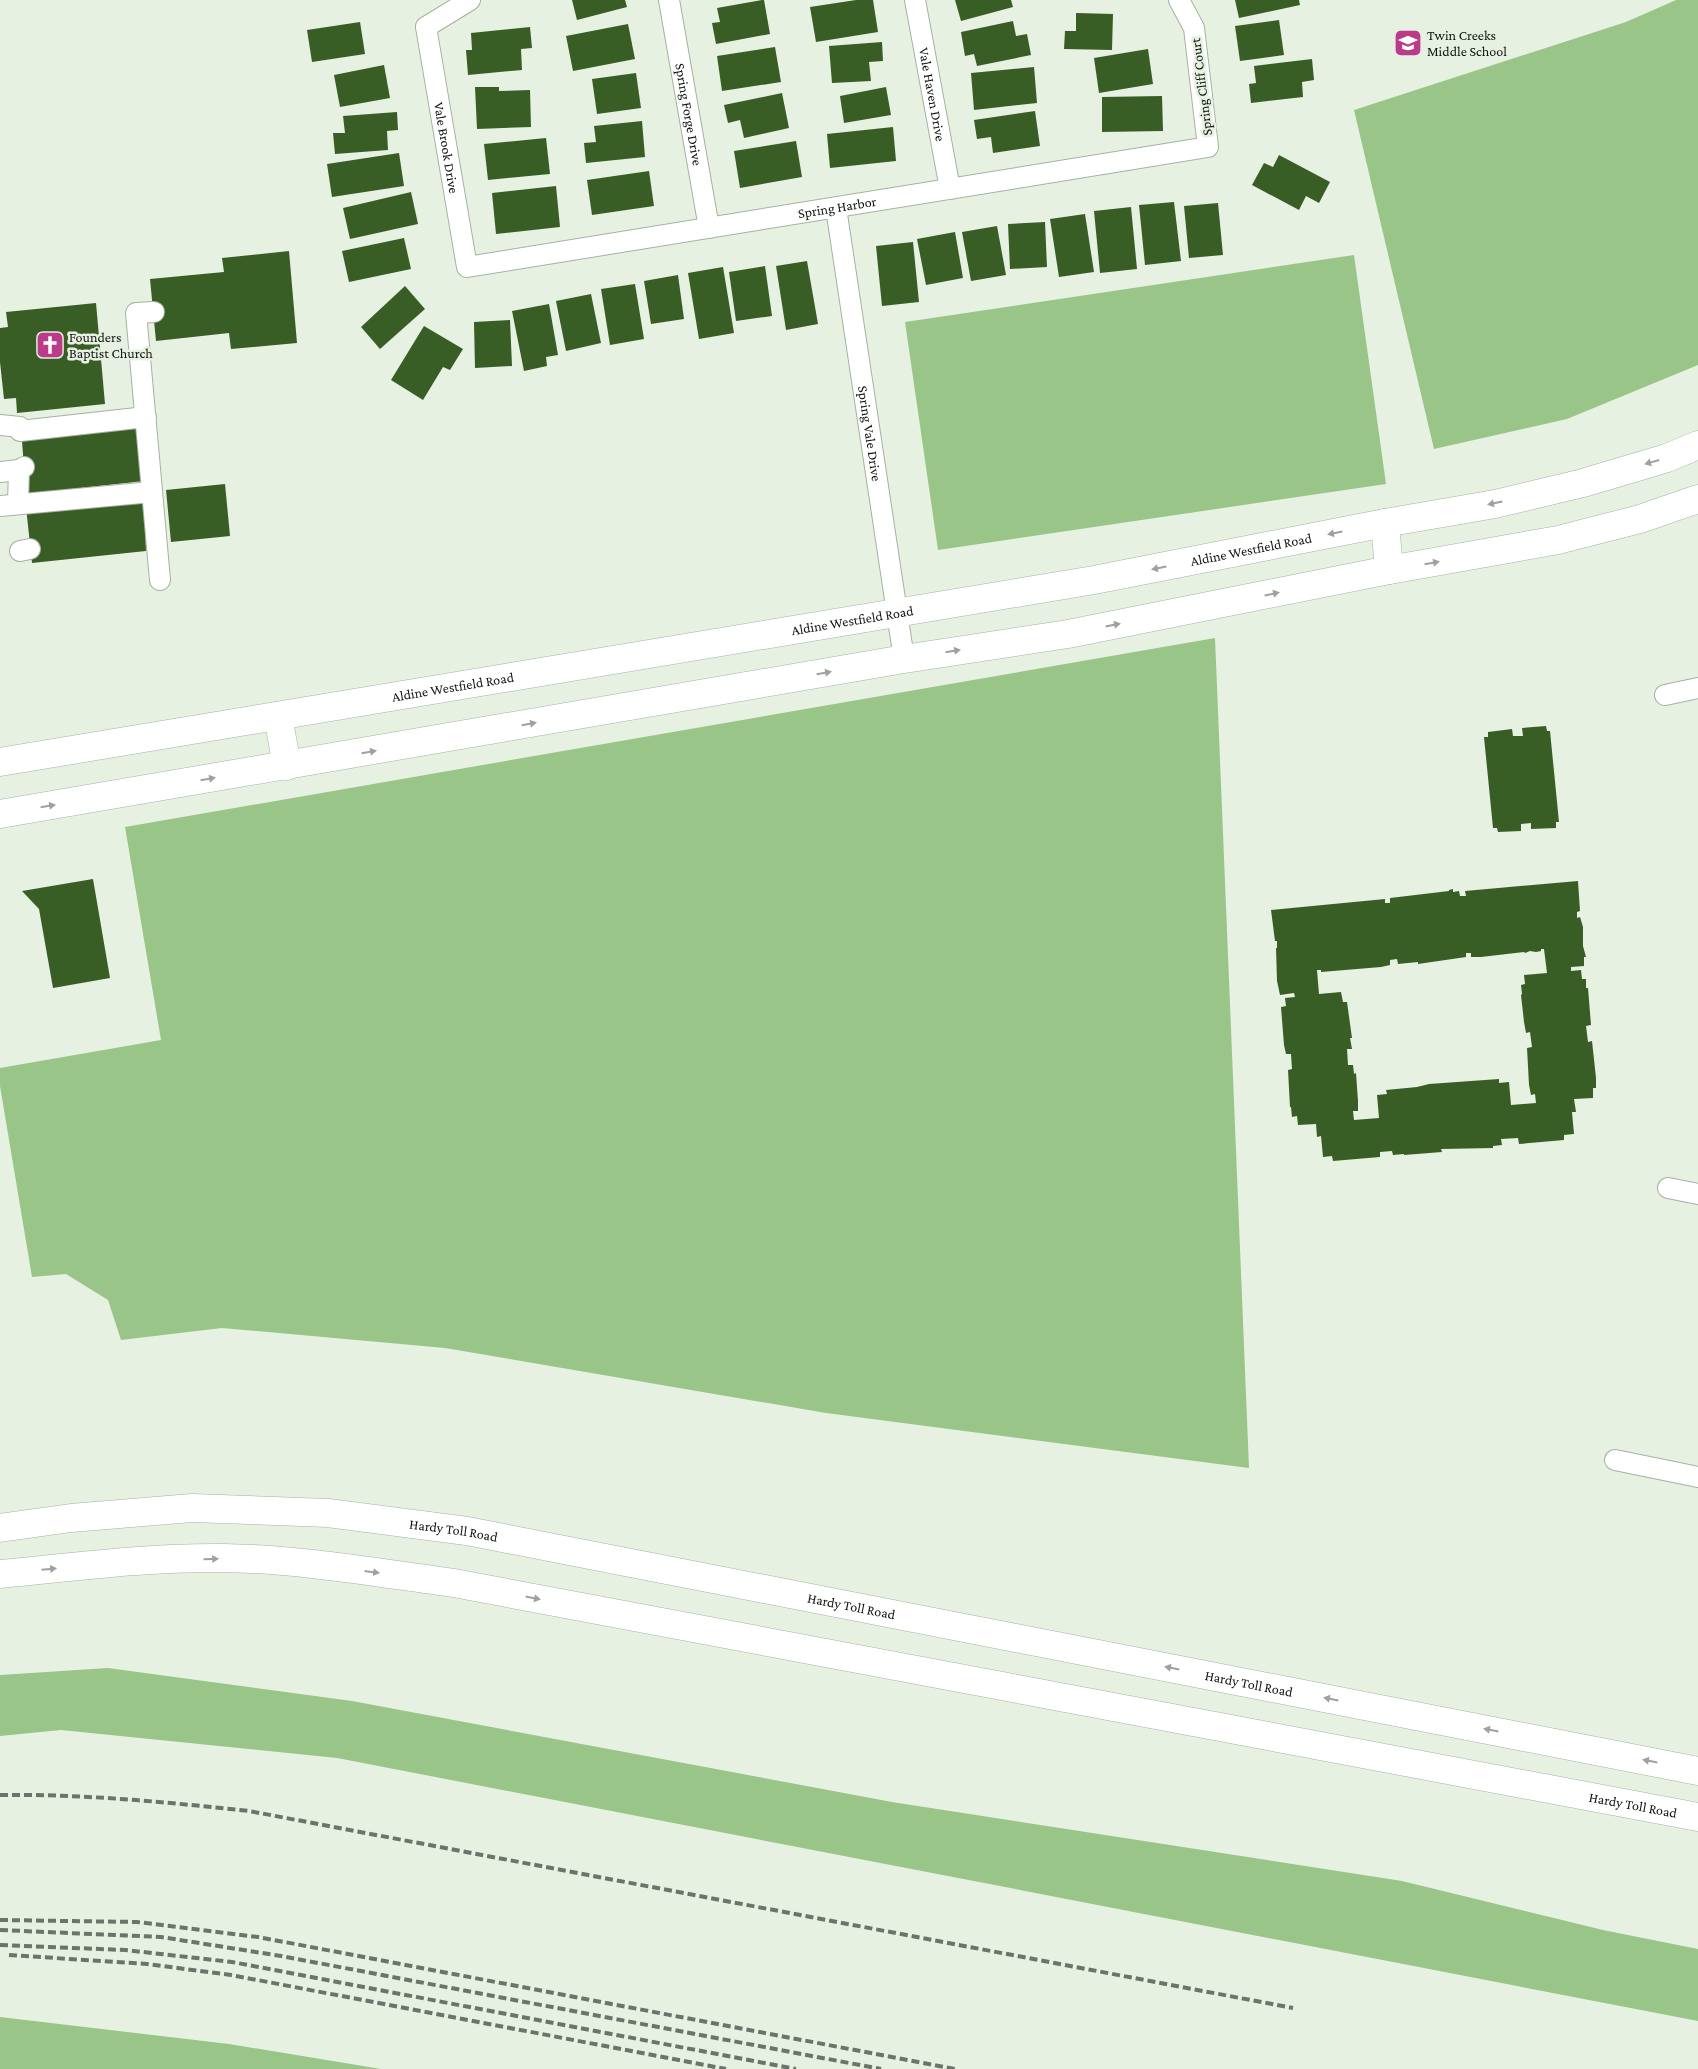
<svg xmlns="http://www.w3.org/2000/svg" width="1698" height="2069" viewBox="0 0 1698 2069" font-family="'Crimson Pro',serif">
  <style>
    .forest { fill: #9ac589 }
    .building { fill: #385e26; fill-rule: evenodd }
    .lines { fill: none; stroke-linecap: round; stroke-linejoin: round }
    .street-casing { stroke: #a7b1a3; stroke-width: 22 }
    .secondary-casing { stroke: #a7b1a3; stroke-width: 29 }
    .highway-casing { stroke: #a7b1a3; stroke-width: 29 }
    .street { stroke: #fff; stroke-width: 20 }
    .secondary { stroke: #fff; stroke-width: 28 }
    .highway { stroke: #fff; stroke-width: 28 }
    .rail { stroke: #6c736a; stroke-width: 4; stroke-dasharray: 8 4; stroke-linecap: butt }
    .oneway { fill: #9fa19f }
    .labels { text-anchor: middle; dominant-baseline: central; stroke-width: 5; stroke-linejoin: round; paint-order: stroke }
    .poi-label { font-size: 14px; fill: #10140f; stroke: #e6f1e2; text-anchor: start }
    .street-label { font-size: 14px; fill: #10140f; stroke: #e6f1e2 }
  </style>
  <rect width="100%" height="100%" fill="#e6f1e2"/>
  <g class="forest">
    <path d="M1676,0H1698V365L1567,419L1434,449L1354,110L1626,22Z"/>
    <path d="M1354,255L1386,484L938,550L905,322Z"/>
    <path d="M1215,638L1249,1468L826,1413L445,1348L222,1328L121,1340L108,1300L66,1274L32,1277L0,1086V1068L161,1040L125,827Z"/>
    <path d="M108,1668L352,1701L892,1802L1402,1881L1603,1930L1698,1949V2021L337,1758L61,1730L0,1736V1675Z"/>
    <path d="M0,2017L229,2044L381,2069H0Z"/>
  </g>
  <g class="building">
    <path d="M572,0H625L627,7L577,20Z"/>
    <path d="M762,0H764L770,34L716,44L712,23L720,22L717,8Z"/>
    <path d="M856,0H873L878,32L816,42L810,7Z"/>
    <path d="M955,0H1011L1013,7L961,21Z"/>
    <path d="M1235,0H1299L1300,5L1239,18Z"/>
    <path d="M1076,13L1113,14L1112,50L1064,49L1065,31H1076Z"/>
    <path d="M1279,20L1284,55L1240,61L1235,26Z"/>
    <path d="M1013,21L1016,36L1027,34L1031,55L977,66L974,54L965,56L961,32Z"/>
    <path d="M360,22L365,54L312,62L307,30Z"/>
    <path d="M628,24L635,59L573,71L566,36Z"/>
    <path d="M530,27L532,48L521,49L522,70L468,75L466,50H472L471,33Z"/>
    <path d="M882,42L883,61L869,62L871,81L832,83L829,46Z"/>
    <path d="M775,47L781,82L722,91L717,56Z"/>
    <path d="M1148,49L1153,84L1099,93L1094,58Z"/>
    <path d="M1312,59L1314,80L1302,82L1303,97L1251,103L1249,84L1256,83L1254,66Z"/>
    <path d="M384,65L390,98L340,107L334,75Z"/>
    <path d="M1034,67L1037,103L974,110L971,73Z"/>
    <path d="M636,73L641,108L597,114L592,79Z"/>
    <path d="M475,87H499V91L530,90L531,127L477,129Z"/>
    <path d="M886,87L891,115L844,123L840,96Z"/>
    <path d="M782,93L789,128L744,138L740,120L728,123L724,105Z"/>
    <path d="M1162,96L1163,131L1102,132V97Z"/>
    <path d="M1035,111L1040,146L993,153L991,137L977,139L974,120Z"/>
    <path d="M397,112L398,130L387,131L388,150L335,154L333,133H345L343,116Z"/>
    <path d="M642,121L645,157L586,163L584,143L596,142L594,126Z"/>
    <path d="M893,127L896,161L830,168L827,134Z"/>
    <path d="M546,138L550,174L488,180L484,144Z"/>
    <path d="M796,141L802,177L740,188L734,151Z"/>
    <path d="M399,153L404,186L332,197L327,164Z"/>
    <path d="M1279,155L1330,182L1319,203L1306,196L1299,210L1252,185L1264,163L1273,167Z"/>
    <path d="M649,171L654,206L592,215L587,180Z"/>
    <path d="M556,186L560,227L496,234L492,193Z"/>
    <path d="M411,192L418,224L350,239L343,208Z"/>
    <path d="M1174,202L1181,261L1145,265L1139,205Z"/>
    <path d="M1218,203L1223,255L1189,258L1184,206Z"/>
    <path d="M1131,207L1137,269L1100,273L1094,211Z"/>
    <path d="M1085,214L1094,272L1059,277L1050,219Z"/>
    <path d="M1045,222L1047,267L1010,269L1008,224Z"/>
    <path d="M997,226L1006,275L971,281L962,232Z"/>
    <path d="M955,232L963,278L926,285L917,239Z"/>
    <path d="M404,238L411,269L349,282L342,251Z"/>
    <path d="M913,242L919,302L882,306L876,246Z"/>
    <path d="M289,251L297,343L231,349L229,333L156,341L150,279L224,272L222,258Z"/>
    <path d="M807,261L818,324L786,330L776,266Z"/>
    <path d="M765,266L772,316L736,321L729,272Z"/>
    <path d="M723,267L734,333L699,339L688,273Z"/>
    <path d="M678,275L684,319L651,324L644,281Z"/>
    <path d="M635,284L644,339L610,345L601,289Z"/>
    <path d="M405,286L425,309L380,349L361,327Z"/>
    <path d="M591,294L601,343L566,351L556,301Z"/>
    <path d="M96,303L105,404L17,413L16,398L4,399L0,362V328L8,327L6,312Z"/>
    <path d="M549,304L558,355L546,357L547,366L524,371L512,311Z"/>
    <path d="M510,320L512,366L475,368L474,322Z"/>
    <path d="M424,326L463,349L450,370L443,367L423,400L391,380Z"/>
    <path d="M140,428L144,481L26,494L22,441Z"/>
    <path d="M225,484L230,536L171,542L166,490Z"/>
    <path d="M144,496L146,551L32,563L26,507Z"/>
    <path d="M1546,726L1547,731H1550L1559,822H1556V828L1531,829V823L1521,824V831L1498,832L1497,828H1493L1484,737H1488V732L1512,729L1513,736H1523L1522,728Z"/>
    <path d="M93,879L110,978L53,988L39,909L22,891Z"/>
    <path d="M1578,881L1580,911L1577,912V918L1580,917L1583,927V946L1586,957H1584V966L1571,967V971L1581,970L1582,979H1586V988H1588L1591,1025L1586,1026L1588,1042L1592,1041L1596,1078V1088H1593V1098L1574,1099L1576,1112H1572L1574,1134L1564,1135V1140L1519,1144L1518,1138L1501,1139L1502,1145L1493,1146V1148L1441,1149L1442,1152L1404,1155V1154L1393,1155L1392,1151L1380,1152V1157L1333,1161L1332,1156L1323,1157L1321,1136L1317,1137L1316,1124L1298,1125L1297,1116L1292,1117L1291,1107H1290L1288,1070L1292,1069L1291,1054H1286L1284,1045L1281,1007L1286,1006L1285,998L1295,997L1294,993L1280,995L1277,981L1276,948H1277V941H1275L1271,910L1385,899V903H1390V898L1449,891V890L1453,889V892L1459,891L1460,896H1466L1465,891ZM1541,949H1544L1547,973L1524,975L1525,984L1521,985L1522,994L1521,995L1524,1022L1526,1033L1530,1032L1532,1047L1527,1048L1529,1085L1531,1095L1535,1094L1536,1103L1511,1105L1509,1082L1499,1083V1079L1429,1084L1417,1087L1386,1090L1387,1094L1377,1095L1379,1118L1354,1120L1353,1111H1358V1101L1356,1073L1354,1074L1353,1065H1348L1347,1049H1352L1350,1038H1352L1347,1002H1343L1341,992L1319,994L1317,970H1321V972L1381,967L1390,965V960L1397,959L1398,964L1418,962V964L1466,957V953H1471V957H1481L1524,952L1525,953L1530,951L1536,952L1541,951Z"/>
  </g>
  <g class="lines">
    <defs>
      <g id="street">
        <path id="s1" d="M470,0L426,27L467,267L1208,147L1194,28L1179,0"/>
        <path id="s2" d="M669,0L709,228"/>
        <path id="s3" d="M915,0L950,189"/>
        <path id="s4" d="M836,208L904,659"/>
        <path d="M154,312L136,313L160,580"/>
        <path d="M0,425L20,427V431L146,417"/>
        <path d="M0,472L19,470"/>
        <path d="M18,504L19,470L24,467"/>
        <path d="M0,506L152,492"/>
        <path d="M20,551L30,549"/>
        <path d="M1665,695L1698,688"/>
        <path d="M1668,1188L1698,1194"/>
        <path d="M1615,1460L1698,1477"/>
      </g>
      <g id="secondary">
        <path d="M1385,523L1389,570"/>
        <path d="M278,716L287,766"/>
        <path id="s5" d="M0,762L1094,580L1385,523L1495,504L1583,483L1667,458L1698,445"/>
        <path d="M0,814L904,659L1068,634L1389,570L1558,540L1640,519L1698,499"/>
      </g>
      <g id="highway">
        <path id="s6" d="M0,1528L71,1518L192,1508L328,1513L467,1531L1698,1771"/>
        <path id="s7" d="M0,1574C74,1567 149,1557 224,1558C301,1559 378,1573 454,1583L1698,1817"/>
      </g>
    </defs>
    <use href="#street" class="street-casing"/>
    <use href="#secondary" class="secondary-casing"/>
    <use href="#highway" class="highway-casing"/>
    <use href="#street" class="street"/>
    <use href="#secondary" class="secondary"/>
    <use href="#highway" class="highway"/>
    <g class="rail">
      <path d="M0,1795C84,1794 166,1802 249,1811L1293,2008"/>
      <path d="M0,1920L137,1922L258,1937L955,2069"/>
      <path d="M0,1930L161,1937L281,1956L881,2069"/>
      <path d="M0,1945L125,1950L232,1962L796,2069"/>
      <path d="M9,1955L147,1964L231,1975L726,2069"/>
    </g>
  </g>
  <defs><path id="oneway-solid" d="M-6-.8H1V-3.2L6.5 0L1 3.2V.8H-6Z" transform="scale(1.25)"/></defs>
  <g class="oneway">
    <use href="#oneway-solid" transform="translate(1652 462) rotate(164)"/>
    <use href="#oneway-solid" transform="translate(1495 503) rotate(168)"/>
    <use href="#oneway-solid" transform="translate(1335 533) rotate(169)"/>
    <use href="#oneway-solid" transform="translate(1432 563) rotate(-10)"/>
    <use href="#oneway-solid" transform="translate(1159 568) rotate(169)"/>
    <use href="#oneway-solid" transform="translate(1272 594) rotate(-12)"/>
    <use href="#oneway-solid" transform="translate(1113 625) rotate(-11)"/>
    <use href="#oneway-solid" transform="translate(953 651) rotate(-9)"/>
    <use href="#oneway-solid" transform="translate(824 673) rotate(-10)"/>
    <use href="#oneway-solid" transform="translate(529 724) rotate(-10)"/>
    <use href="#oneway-solid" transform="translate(369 752) rotate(-10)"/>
    <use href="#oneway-solid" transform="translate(208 779) rotate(-10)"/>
    <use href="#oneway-solid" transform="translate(48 806) rotate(-9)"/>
    <use href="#oneway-solid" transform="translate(211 1559) rotate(-2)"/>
    <use href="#oneway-solid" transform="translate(49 1569) rotate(-5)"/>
    <use href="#oneway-solid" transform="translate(372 1572) rotate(7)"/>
    <use href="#oneway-solid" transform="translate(533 1598) rotate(11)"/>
    <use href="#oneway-solid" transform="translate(1172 1668) rotate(-169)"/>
    <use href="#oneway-solid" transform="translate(1331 1699) rotate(-169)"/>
    <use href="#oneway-solid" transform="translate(1491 1730) rotate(-169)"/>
    <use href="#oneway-solid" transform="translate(1650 1761) rotate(-169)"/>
  </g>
  <defs>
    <symbol id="school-square" viewBox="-11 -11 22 22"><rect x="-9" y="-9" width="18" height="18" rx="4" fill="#ba3b89" stroke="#e6f1e2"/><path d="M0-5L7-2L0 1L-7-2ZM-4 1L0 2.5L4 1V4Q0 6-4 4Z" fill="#fff"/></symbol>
    <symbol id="church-square" viewBox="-11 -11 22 22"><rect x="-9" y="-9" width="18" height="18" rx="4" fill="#ba3b89" stroke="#e6f1e2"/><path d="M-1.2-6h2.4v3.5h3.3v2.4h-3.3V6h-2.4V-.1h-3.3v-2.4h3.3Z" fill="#fff"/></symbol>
  </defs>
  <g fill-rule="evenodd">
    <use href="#school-square" x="1392" y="27" width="32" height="32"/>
    <use href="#church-square" x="34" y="329" width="32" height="32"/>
  </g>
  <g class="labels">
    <g class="poi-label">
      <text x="1427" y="35">Twin Creeks<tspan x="1427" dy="16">Middle School</tspan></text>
      <text x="69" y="337">Founders<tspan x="69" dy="16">Baptist Church</tspan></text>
    </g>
    <g class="street-label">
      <text transform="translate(1201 87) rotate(-97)">Spring Cliff Court</text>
      <text stroke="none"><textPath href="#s3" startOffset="96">Vale Haven Drive</textPath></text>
      <text stroke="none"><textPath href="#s2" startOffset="116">Spring Forge Drive</textPath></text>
      <text stroke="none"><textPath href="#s1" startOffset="174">Vale Brook Drive</textPath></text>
      <text stroke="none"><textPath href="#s1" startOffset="670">Spring Harbor</textPath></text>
      <text stroke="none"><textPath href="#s4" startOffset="228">Spring Vale Drive</textPath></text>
      <text stroke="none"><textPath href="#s5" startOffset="1269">Aldine Westfield Road</textPath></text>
      <text stroke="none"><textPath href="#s5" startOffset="864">Aldine Westfield Road</textPath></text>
      <text stroke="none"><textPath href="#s5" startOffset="459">Aldine Westfield Road</textPath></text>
      <text stroke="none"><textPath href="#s6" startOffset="456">Hardy Toll Road</textPath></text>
      <text stroke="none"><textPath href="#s6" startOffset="861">Hardy Toll Road</textPath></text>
      <text stroke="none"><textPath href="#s6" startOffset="1266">Hardy Toll Road</textPath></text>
      <text stroke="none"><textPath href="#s7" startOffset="1656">Hardy Toll Road</textPath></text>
    </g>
  </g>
</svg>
